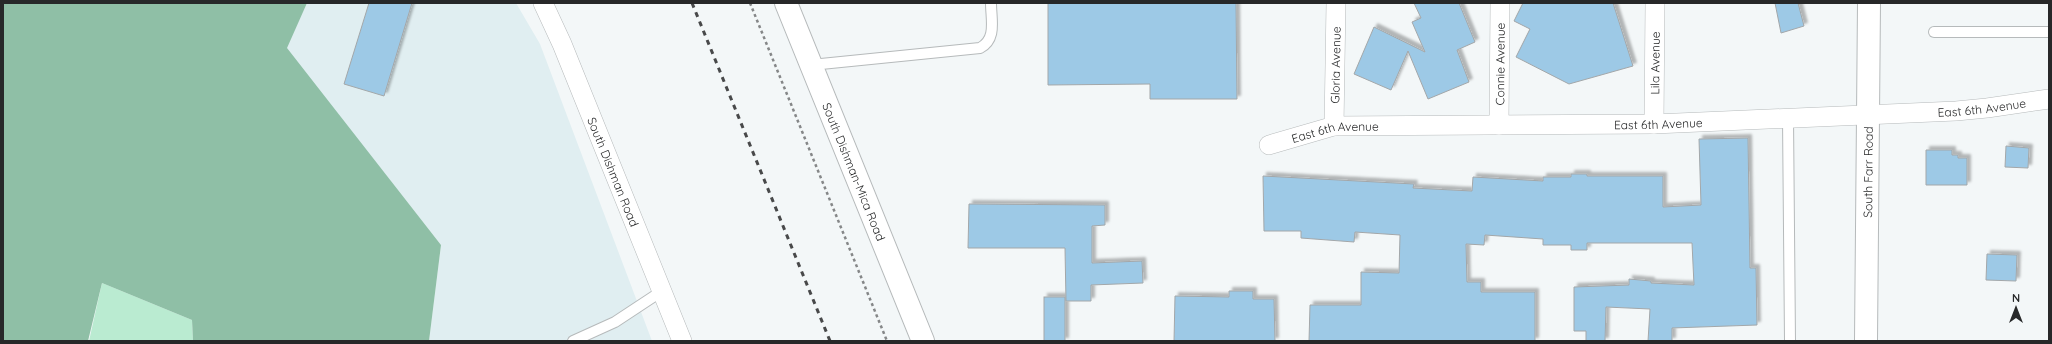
<svg xmlns="http://www.w3.org/2000/svg" width="2052" height="344" viewBox="0 0 2052 344" font-family="Quicksand,sans-serif">
  <style>
    .built { fill: #e0eef1 }
    .green { fill: #baebd1 }
    .forest { fill: #8fbfa6 }
    .building { fill: #9dc9e6; stroke: #a3a7a9; filter: url(#shadow) }
    .lines { fill: none; stroke-linecap: round; stroke-linejoin: round }
    .lane-casing { stroke: #b6babb; stroke-width: 12 }
    .street-casing { stroke: #b6babb; stroke-width: 20 }
    .secondary-casing { stroke: #b6babb; stroke-width: 24 }
    .path { stroke: #858788; stroke-width: 2.5; stroke-dasharray: 3 3; stroke-linecap: butt }
    .lane { stroke: #fff; stroke-width: 10 }
    .street { stroke: #fff; stroke-width: 19 }
    .secondary { stroke: #fff; stroke-width: 22 }
    .rail { stroke: #48494a; stroke-width: 3; stroke-dasharray: 5 5; stroke-linecap: butt }
    .labels { text-anchor: middle; dominant-baseline: central; stroke-width: 3; stroke-linejoin: round; paint-order: stroke }
    .street-label { font-size: 12px; fill: #272829; stroke: #f3f7f8 }
  </style>
  <defs>
    <filter id="shadow"><feDropShadow dx="3.5" dy="-3.5" stdDeviation="1" flood-color="#0004"/></filter>
  </defs>
  <rect width="100%" height="100%" fill="#f3f7f8"/>
  <path class="built" d="M307,3H516L540,44L652,341H429L441,245L286,48Z"/>
  <path class="green" d="M102,283L192,320L193,341H89Z"/>
  <path class="forest" d="M3,3H307L287,48L441,245L429,341H193L192,320L102,283L88,341H3Z"/>
  <g class="building">
    <path d="M369,3H412L384,96L344,84Z"/>
    <path d="M1048,3H1236L1237,99H1150V84L1048,85Z"/>
    <path d="M1414,3H1459L1475,42L1457,50L1469,82L1428,99L1408,51L1391,90L1354,74L1374,27L1425,52L1412,22L1421,18Z"/>
    <path d="M1523,3H1613L1633,66L1569,84L1516,57L1530,29L1514,21Z"/>
    <path d="M1775,3H1798L1804,26L1781,33Z"/>
    <path d="M1748,138L1750,268H1756L1757,325L1672,328V341H1648L1650,309L1606,307L1605,341H1586V331H1574V287L1629,285V279L1651,281V283L1694,285L1692,243H1587V250H1571V245H1543V239L1485,235L1484,245L1466,244L1467,282H1481V292H1535V341H1309L1310,305H1361V272L1399,273L1400,235L1355,232L1354,242L1301,238V231H1264L1263,176L1414,184L1413,188L1472,191L1473,177L1543,181V177H1571V174H1587V176H1663V207L1701,205L1699,139Z"/>
    <path d="M2006,146L2029,148L2028,168L2005,167Z"/>
    <path d="M1926,150H1952V155H1958V158H1967V185H1926Z"/>
    <path d="M969,204L1105,205V225L1092,226V263L1142,261L1143,283L1091,285V301H1066L1065,248H968Z"/>
    <path d="M1987,254L2017,255L2016,281L1986,280Z"/>
    <path d="M1229,291H1253V299H1274L1275,341H1174L1175,296L1229,297Z"/>
    <rect x="1044" y="297" width="21" height="44"/>
  </g>
  <g class="lines">
    <defs>
      <g id="lane">
        <path d="M1934,32H2049"/>
        <path d="M811,65L980,48C997,39 991,20 991,3"/>
        <path d="M1788,118L1790,341"/>
        <path d="M573,341L615,322L662,291"/>
      </g>
      <g id="street">
        <path id="s1" d="M543,3L562,44L682,341"/>
        <path id="s2" d="M1654,124L1655,3"/>
        <path id="s3" d="M1499,125L1500,3"/>
        <path id="s4" d="M1334,126L1336,3"/>
        <path id="s5" d="M1269,145L1334,126L1654,124L1956,111L1987,108L2049,99"/>
      </g>
      <g id="secondary">
        <path id="s6" d="M786,3L923,341"/>
        <path id="s7" d="M1866,341L1869,3"/>
      </g>
    </defs>
    <use href="#lane" class="lane-casing"/>
    <use href="#street" class="street-casing"/>
    <use href="#secondary" class="secondary-casing"/>
    <path class="path" d="M750,3L887,341"/>
    <use href="#lane" class="lane"/>
    <use href="#street" class="street"/>
    <use href="#secondary" class="secondary"/>
    <path class="rail" d="M692,3L830,341"/>
  </g>
  <g class="labels">
    <g class="street-label">
      <text stroke="none"><textPath href="#s2" startOffset="61">Lila Avenue</textPath></text>
      <text stroke="none"><textPath href="#s3" startOffset="61">Connie Avenue</textPath></text>
      <text stroke="none"><textPath href="#s4" startOffset="61">Gloria Avenue</textPath></text>
      <text stroke="none"><textPath href="#s5" startOffset="716">East 6th Avenue</textPath></text>
      <text stroke="none"><textPath href="#s5" startOffset="392">East 6th Avenue</textPath></text>
      <text stroke="none"><textPath href="#s5" startOffset="68">East 6th Avenue</textPath></text>
      <text stroke="none"><textPath href="#s1" startOffset="183">South Dishman Road</textPath></text>
      <text stroke="none"><textPath href="#s6" startOffset="182">South Dishman-Mica Road</textPath></text>
      <text stroke="none"><textPath href="#s7" startOffset="169">South Farr Road</textPath></text>
    </g>
  </g>
  <rect width="2052" height="344" fill="none" stroke="#272829" stroke-width="8"/>
  <g transform="translate(2016 308)" stroke="#f3f7f8" stroke-width="3" paint-order="stroke">
  <path d="M0-3L7 15L0 10L-7 15Z" fill="#272829"/>
  <text y="-6" font-size="11" font-weight="bold" text-anchor="middle" fill="#272829">N</text>
  </g>
</svg>
